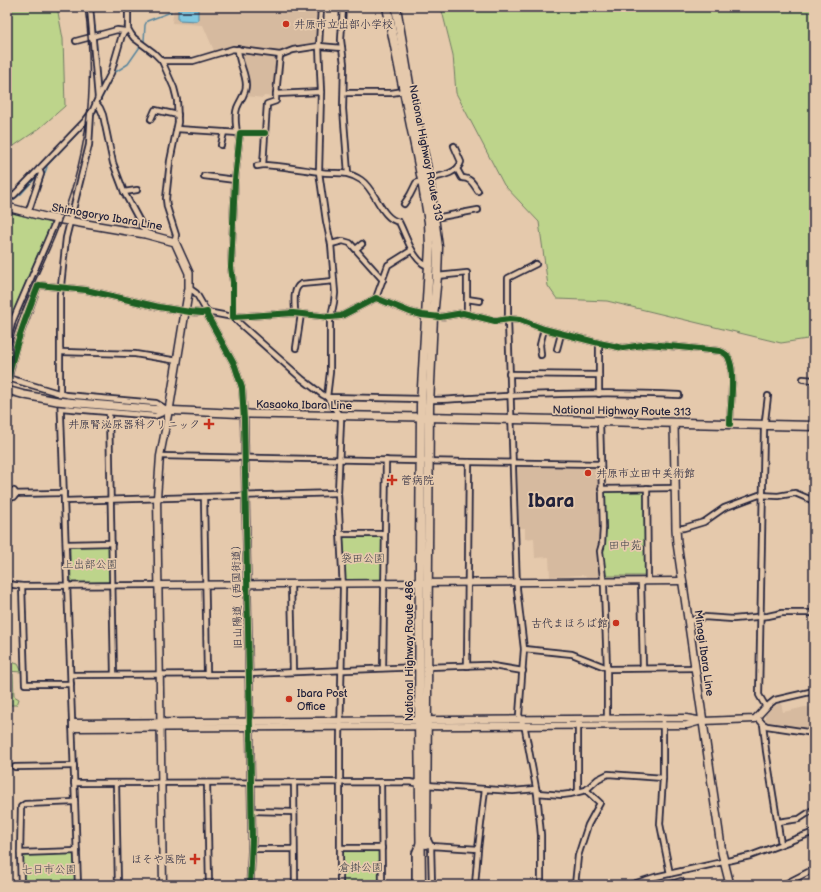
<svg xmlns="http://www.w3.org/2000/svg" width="821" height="892" viewBox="0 0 821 892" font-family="'Balsamiq Sans','Klee One',sans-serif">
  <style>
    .built { fill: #d6ba9f }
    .green { fill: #bdd48b; stroke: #707b63 }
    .water { fill: #7ec7df; stroke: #59859d }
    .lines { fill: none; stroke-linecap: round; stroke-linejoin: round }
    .stream { stroke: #59859d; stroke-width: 1.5 }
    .minor-tunnel { stroke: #bea895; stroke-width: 4.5; stroke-dasharray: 4.5 2; stroke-linecap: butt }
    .minor-casing { stroke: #22223b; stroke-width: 8 }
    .tertiary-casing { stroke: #22223b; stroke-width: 9 }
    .secondary-casing { stroke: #22223b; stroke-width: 10 }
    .primary-casing { stroke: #22223b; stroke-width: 10 }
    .trunk-casing { stroke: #22223b; stroke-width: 11 }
    .minor { stroke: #e5c9ac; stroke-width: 4.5 }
    .tertiary { stroke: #e5c9ac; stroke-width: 6 }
    .secondary { stroke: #e5c9ac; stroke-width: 7 }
    .primary { stroke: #e5c9ac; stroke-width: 7 }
    .trunk { stroke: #e5c9ac; stroke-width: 8 }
    .rail { stroke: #22223b; stroke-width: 1.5 }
    .primary-bridge-casing { stroke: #22223b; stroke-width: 10; stroke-linecap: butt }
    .primary-bridge { stroke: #e5c9ac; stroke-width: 7 }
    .cycleway-casing { stroke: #e5c9ac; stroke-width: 8 }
    .cycleway { stroke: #1b5e20; stroke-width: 6 }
    .poi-dot { fill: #c8321e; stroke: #e5c9ac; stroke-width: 1.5 }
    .labels { text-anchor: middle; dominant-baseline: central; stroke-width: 3.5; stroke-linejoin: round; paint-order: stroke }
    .poi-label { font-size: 11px; fill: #22223b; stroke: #e5c9ac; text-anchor: start }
    .street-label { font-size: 11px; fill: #22223b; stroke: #e5c9ac }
    .park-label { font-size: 11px; fill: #393d47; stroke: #e5c9ac }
    .town-label { font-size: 19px; font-weight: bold; fill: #22223b; stroke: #e5c9ac }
  </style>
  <rect width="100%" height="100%" fill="#e5c9ac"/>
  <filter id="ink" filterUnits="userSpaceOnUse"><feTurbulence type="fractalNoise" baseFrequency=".025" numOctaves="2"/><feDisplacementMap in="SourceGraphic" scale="8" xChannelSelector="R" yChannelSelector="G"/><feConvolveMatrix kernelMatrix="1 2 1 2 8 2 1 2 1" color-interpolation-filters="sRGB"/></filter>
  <g filter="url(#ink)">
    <g class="built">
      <path d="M174,7H319L317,45L280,54L240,48L235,45L215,53L203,25L172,23Z"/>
      <path d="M244,52L277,57L274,97L264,96L263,98L246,96L248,91V83L247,75L240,56V53Z"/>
      <path d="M518,464L599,467L601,529L600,530V544L599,545L598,577H587L582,575L550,577L549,557L535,558L534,538L525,539V528H518L516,468Z"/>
      <path d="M781,703L783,712L805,707L814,708V731L765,723V715L773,707Z"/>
    </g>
    <g class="green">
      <path d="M7,7H57L63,39L65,106L40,128L8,150H7Z"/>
      <path d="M441,7H814V338L781,343L607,301L557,299L548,286L539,222L504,185L456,93L453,55Z"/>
      <path d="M7,212L44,221L50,223L51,226L46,241L43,242L13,312L7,332Z"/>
      <path d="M644,490L645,492L647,576H605L604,566L602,563V551L604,549L603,493L606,491Z"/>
      <path d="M343,535L382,536V579L378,580H344L342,537Z"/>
      <path d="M107,544L109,546L110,580L108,582L72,583L71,580L70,547L71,545Z"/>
      <path d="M7,661L18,664L22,672L7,671Z"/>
      <path d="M13,674L14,696L19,699L17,705H10L9,674Z"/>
      <path d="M344,850H380V885H343V851Z"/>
      <path d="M75,853L76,885H23L22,855Z"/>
    </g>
    <path class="water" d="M178,8L198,9V21L178,20Z"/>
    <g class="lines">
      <g class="stream">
        <path d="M95,26L96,33"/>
        <path d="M96,39L100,88"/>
        <path d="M94,114L114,73L128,64L144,41L145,25L147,21L171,12"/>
        <path d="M41,172L84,126"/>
        <path d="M8,204L21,194L38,175"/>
        <path d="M32,208L47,167"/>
        <path d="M26,497L57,496"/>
      </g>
      <path class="minor-tunnel" d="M13,327L20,329"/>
      <defs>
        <g id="minor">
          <path d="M90,7L98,98"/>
          <path d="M128,7V29L131,34L134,38L154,53L162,61L174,88L177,100L178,122L170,161L166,199L167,207L176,235L175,242"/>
          <path d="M321,7L319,46L321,92L319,172L326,221L331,244L335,293L334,302L330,321V372L327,397L422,399"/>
          <path d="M343,7L341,40L344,64L343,109L348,173"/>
          <path d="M76,41L117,30L125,31"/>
          <path d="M162,61H193L233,49L280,55L293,50L319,46L342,48"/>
          <path d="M321,92L276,94V101L267,104L263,165C282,166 300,169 319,172C336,175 344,169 361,180C376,190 381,219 399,222C406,235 414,265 430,266"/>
          <path d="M344,93H391L404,91"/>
          <path d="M276,94L280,55"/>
          <path d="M96,103L100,108L103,115L113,163L124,192L145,231V234"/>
          <path d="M151,119L155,110L178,115"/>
          <path d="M177,129L239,133"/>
          <path d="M237,133C236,124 234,117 237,108C240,100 246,94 246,85C246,73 238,62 238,49"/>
          <path d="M265,133H240L235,180L231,267L233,282V317L293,313L330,317L341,316L376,298L410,312L422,315L440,317L463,313L495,321L510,319L520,320L544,329L599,343L623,348L649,344L720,351C726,353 729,356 730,362C735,376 730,408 730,424"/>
          <path d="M221,145L224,132"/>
          <path d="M257,166L263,165"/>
          <path d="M457,169L462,178C471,178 473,184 478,191"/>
          <path d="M204,176L235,180"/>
          <path d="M124,192L137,190"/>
          <path d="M7,200L14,195L39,169"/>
          <path d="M404,204L410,195L416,183C428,177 457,177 461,162L454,146"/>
          <path d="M28,213L41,174L39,169L85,121L93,110L98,98L111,73L122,35L128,29"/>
          <path d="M435,218L478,210"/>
          <path d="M331,244L343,241L350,243L383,280"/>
          <path d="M356,249L362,244"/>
          <path d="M536,264L508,278V320L517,589L524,649L519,715L525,729L537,793L541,835V885"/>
          <path d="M437,276L467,273V314"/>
          <path d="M189,288L196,293L207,312L233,317L238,322L302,379L323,395L327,397L339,415L341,420L338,493L343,589L340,739V885"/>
          <path d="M376,298L388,265L412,250"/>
          <path d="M467,299L480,301"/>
          <path d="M295,313C295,303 292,289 301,284L334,281"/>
          <path d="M7,342L13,320L54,225L56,218"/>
          <path d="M296,348L301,314"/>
          <path d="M557,349L561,334"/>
          <path d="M61,352L135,354L178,361"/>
          <path d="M541,355L540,345L544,329"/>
          <path d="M509,374L599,375"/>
          <path d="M8,378L65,395L156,403L166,409"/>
          <path d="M803,379L814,380"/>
          <path d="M7,385L16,346L38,286L39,285L86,290L159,307L190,312L202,313L207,312V315L235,366L242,388L244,414"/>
          <path d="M599,394V343"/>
          <path d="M768,396L764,429L759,695L766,707L775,700L814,691"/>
          <path d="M429,400C456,400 482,397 508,396C565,393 623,392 679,395"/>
          <path d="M61,408L155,416L165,412"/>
          <path d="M109,412L114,674"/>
          <path d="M600,422L603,528L602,544L600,551L604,587L607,668V719"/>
          <path d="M160,456L469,462L601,464"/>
          <path d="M647,488L648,581"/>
          <path d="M601,489L675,488"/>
          <path d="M7,490L14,491L16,494L14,497L7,498"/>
          <path d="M7,494L64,493"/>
          <path d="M204,497L207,673"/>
          <path d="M64,501L338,493"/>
          <path d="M676,529L684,528L704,522L724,508L759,495L778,496L795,493L814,501"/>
          <path d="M340,534H385"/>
          <path d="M67,544L112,543"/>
          <path d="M641,581L643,668"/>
          <path d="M7,584L22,586L158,585"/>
          <path d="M291,584L293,672"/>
          <path d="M22,586L25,684H71"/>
          <path d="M689,621L704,617L733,619L768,616L782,613H814"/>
          <path d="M524,649L572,654L610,669L695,668"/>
          <path d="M467,666L469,462"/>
          <path d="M427,667L487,665L523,671"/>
          <path d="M383,668L386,460"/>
          <path d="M71,675L249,674L420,667"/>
          <path d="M757,717L763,724L767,726L814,733"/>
          <path d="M578,723V791"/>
          <path d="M763,724L766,751L781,844"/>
          <path d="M15,767L74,766"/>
          <path d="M663,778L660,824L670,874"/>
          <path d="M381,782L382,885"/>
          <path d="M74,783L410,782L426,785L513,791L536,789"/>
          <path d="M116,783L118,885"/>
          <path d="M207,783L209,885"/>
          <path d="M294,783L295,885"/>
          <path d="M537,793L562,795L570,794L586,790L598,779L608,774L663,778V718"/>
          <path d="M252,811L294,812"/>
          <path d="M778,822L799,819L814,809"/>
          <path d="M428,840L431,846L432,885"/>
          <path d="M431,846L478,849"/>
          <path d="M340,848H382"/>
          <path d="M252,849H294"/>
          <path d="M20,853L77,851"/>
          <path d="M21,885L20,853L21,807L25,804L75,802"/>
          <path d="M78,885L60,390V295L66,238L89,145L91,113"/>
          <path d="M415,885V853L419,843"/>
          <path d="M475,885L478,849L485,789"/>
          <path d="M575,885L578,856L588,825L600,803L586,790"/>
          <path d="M630,885L655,877L750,856L814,832"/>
          <path d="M668,885L681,881"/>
          <path d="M783,885L814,869"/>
        </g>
        <g id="tertiary">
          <path d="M244,414L251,783L252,840L250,885"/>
          <path d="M158,585L682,581"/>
          <path d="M73,723L686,718L703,721L755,719L766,707"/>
          <path d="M73,728L687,725L701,721"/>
          <path d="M163,885L157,498L160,456L169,410"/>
        </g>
        <g id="secondary">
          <path d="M7,207L45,217L145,234L175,242L189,273V288L169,410"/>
          <path d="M674,423L676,529L677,543L722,853L730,885"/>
        </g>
        <g id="primary">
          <path d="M7,390L25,395L57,401"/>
          <path d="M66,402L161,410L250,414L422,417"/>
        </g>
        <g id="trunk">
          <path d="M387,7L422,180L429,222L430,247L421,405L419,720L421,885"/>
          <path d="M396,7L410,90L429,179L438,247L437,276L433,317L429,405L426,844"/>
          <path d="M425,417L814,426"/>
        </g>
      </defs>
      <use href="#minor" class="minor-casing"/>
      <use href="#tertiary" class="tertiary-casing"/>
      <use href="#secondary" class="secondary-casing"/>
      <use href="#primary" class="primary-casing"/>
      <use href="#trunk" class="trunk-casing"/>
      <use href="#minor" class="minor"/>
      <use href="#tertiary" class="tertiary"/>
      <use href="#secondary" class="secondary"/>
      <use href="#primary" class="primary"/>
      <use href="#trunk" class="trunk"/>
      <g class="rail">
        <path d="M7,359C17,317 37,278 54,238C87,160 96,91 85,7"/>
        <path d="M7,830L9,885"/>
      </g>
      <defs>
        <path id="primary-bridge" d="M57,401L66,402"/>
      </defs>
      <use href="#primary-bridge" class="primary-bridge-casing"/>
      <use href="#primary-bridge" class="primary-bridge"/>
      <defs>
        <g id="cycleway">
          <path d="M265,133H240L235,180L231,267L233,282V317L293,313L330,317L341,316L376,298L410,312L422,315L440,317L463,313L495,321L510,319L520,320L544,329L599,343L623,348L649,344L720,351C726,353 729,356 730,362C735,376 730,408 730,424"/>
          <path d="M7,385C13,351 25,319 38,286L39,285L86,290L159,307L190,312L202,313L207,312V315L235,366L242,388L244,420L251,783L252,840L250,885"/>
        </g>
      </defs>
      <use href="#cycleway" class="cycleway-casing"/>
      <use href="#cycleway" class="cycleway"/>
    </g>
  </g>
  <g class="poi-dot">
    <circle cx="286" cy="24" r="4"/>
    <path d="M207 418h4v4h4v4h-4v4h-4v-4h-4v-4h4z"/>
    <circle cx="588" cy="473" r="4"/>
    <path d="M390 474h4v4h4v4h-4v4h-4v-4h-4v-4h4z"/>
    <circle cx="616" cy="623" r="4"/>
    <circle cx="289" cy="699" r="4"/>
    <path d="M193 853h4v4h4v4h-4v4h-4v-4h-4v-4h4z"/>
  </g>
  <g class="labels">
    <g class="poi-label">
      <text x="294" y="24">井原市立出部小学校</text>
      <text x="200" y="424" text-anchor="end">井原腎泌尿器科クリニック</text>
      <text x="596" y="473">井原市立田中美術館</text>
      <text x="401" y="480">菅病院</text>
      <text x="608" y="623" text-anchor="end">古代まほろば館</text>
      <text x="297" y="693">Ibara Post<tspan x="297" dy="13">Office</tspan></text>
      <text x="186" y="859" text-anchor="end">ほそや医院</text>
    </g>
    <g class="street-label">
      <text transform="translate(426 153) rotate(79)">National Highway Route 313</text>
      <text transform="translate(107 217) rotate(10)">Shimogoryo Ibara Line</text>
      <text transform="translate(304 405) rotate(1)">Kasaoka Ibara Line</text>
      <text transform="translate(622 411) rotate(1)">National Highway Route 313</text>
      <text transform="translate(237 594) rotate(-91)">旧山陽道（西国街道）</text>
      <text transform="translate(409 651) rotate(-90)">National Highway Route 486</text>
      <text transform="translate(704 653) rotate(82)">Minagi Ibara Line</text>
    </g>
    <g class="park-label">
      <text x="625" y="545">田中苑</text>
      <text x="363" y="558">袋田公園</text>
      <text x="90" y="564">上出部公園</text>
      <text x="361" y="867">倉掛公園</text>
      <text x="49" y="869">七日市公園</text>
    </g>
    <g class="town-label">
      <text x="551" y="501">Ibara</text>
    </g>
  </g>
  <rect width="821" height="892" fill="none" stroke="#e5c9ac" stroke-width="24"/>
  <rect x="12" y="12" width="797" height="868" fill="none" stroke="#22223b" stroke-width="1.5" filter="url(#ink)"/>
</svg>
